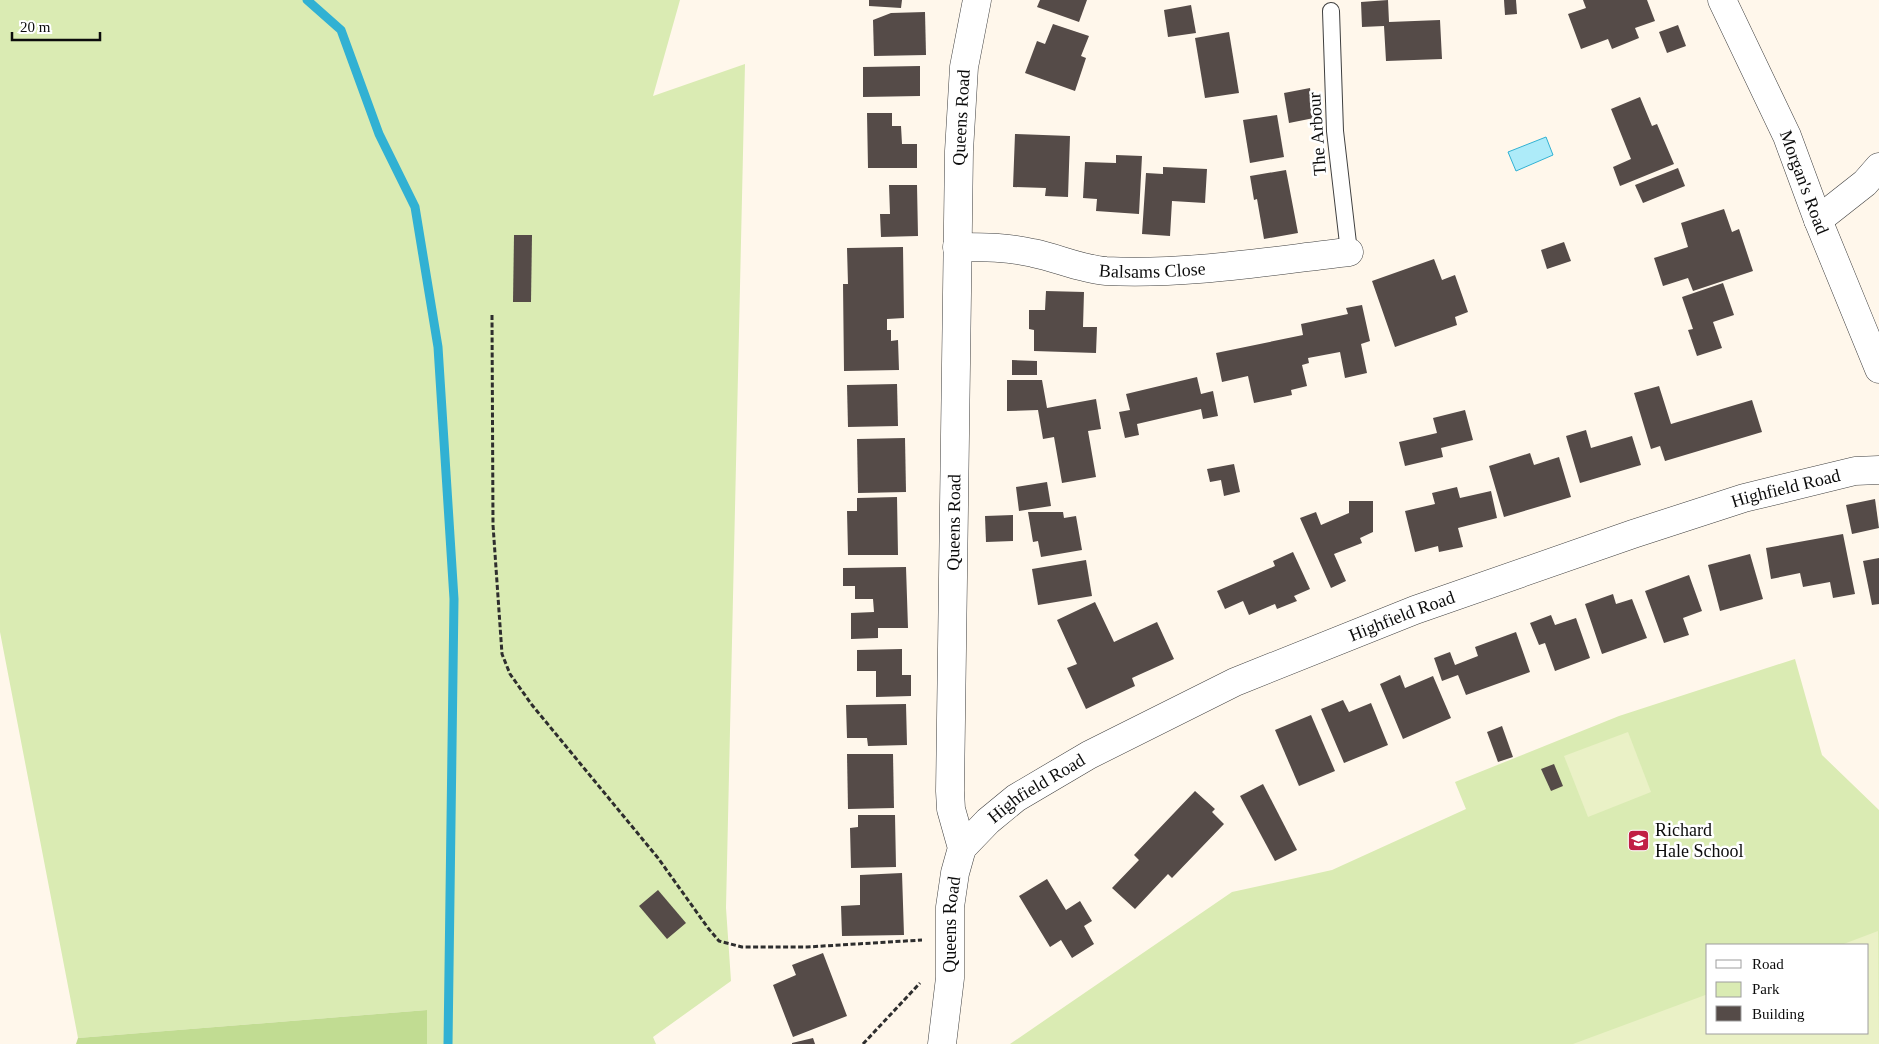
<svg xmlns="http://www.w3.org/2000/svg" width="1879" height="1044" viewBox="0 0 1879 1044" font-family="Georgia,serif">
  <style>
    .green { fill: #daebb3; fill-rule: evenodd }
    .forest { fill: #c1dc92 }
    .pitch { fill: #eaf1c6 }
    .water { fill: #adebf9; stroke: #31b1d3 }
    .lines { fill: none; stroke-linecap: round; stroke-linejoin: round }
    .stream { stroke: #31b1d3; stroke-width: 9 }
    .building { fill: #554b48 }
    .lane-casing { stroke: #3f3f3f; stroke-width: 18 }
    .street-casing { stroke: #3f3f3f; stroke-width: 29 }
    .path { stroke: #2e2e2e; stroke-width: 3; stroke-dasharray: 5 2.5; stroke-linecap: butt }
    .lane { stroke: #fff; stroke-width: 16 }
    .street { stroke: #fff; stroke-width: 28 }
    .labels { text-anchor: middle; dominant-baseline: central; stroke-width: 5; stroke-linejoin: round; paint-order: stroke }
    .street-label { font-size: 18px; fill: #0c0c0c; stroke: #fff }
    .poi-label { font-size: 18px; fill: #0c0c0c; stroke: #fff; text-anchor: start }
  </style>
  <rect width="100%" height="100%" fill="#fff7eb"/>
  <g class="green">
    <path d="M0,0H680L653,96L745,64L726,908L731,981L653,1037L656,1044H427V1010L78,1038L0,632Z"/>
    <path d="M1795,659L1822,755L1879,810V1044H1010L1232,892L1332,870L1466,809L1455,782L1619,716ZM1708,945H1868V1033H1708Z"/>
  </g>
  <path class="forest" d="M427,1010V1044H76L78,1038Z"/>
  <g class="pitch">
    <path d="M1628,732L1651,792L1588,817L1564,756Z"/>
    <path d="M1878,931L1879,1044H1573L1708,994V1033H1868V945H1841Z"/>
  </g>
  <path class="water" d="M1546,137L1553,155L1516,171L1508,152Z"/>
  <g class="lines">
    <path class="stream" d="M307,0L341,30L379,134L415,207L438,347L454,599L448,1044"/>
  </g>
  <g class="building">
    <path d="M869,0H902L901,8L869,6Z"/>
    <path d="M1040,0H1087L1079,22L1037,7Z"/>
    <path d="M1388,0L1389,22L1440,20L1442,59L1386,61L1384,26L1362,27L1361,2Z"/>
    <path d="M1504,0H1516L1517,14L1505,15Z"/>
    <path d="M1583,0H1647L1655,21L1635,28L1639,38L1612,49L1608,39L1581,49L1568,14L1586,8Z"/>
    <path d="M1191,5L1196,33L1168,37L1164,10Z"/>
    <path d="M925,12L926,55L874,56L873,20L891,13Z"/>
    <path d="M1053,24L1089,36L1081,56L1086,58L1075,91L1025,73L1037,41L1045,44Z"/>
    <path d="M1678,25L1686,46L1667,53L1659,32Z"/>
    <path d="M1229,32L1239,93L1205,98L1195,38Z"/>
    <path d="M920,66V96L863,97V67Z"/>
    <path d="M1310,88L1314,118L1289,123L1284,93Z"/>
    <path d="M1640,97L1652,126L1657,124L1674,164L1620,186L1613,167L1631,159L1611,109Z"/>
    <path d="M867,113H892V126H901L902,144H917V168H868Z"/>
    <path d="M1277,115L1284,157L1250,163L1243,120Z"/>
    <path d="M1015,134L1070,136L1068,197L1045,196L1046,188L1013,187Z"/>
    <path d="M1116,155L1142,156L1139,214L1096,211L1097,199L1083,198L1085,162L1116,163Z"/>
    <path d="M1163,167L1207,169L1205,203L1172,201L1170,236L1142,234L1146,173L1163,174Z"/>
    <path d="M1678,168L1685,186L1643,203L1635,185Z"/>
    <path d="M1286,170L1298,233L1264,239L1257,199L1254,200L1250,176Z"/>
    <path d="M889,185H917L918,236L881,237L880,214H890Z"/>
    <path d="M1724,209L1732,232L1739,229L1753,271L1693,291L1688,278L1663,286L1654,258L1688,247L1681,223Z"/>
    <path d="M514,235H532L531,302H513Z"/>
    <path d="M1564,242L1571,261L1547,269L1541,250Z"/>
    <path d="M903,247L904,318L887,319V330H891V341L898,340L899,370L844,371L843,284H848L847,248Z"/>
    <path d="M1434,259L1442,280L1455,275L1468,312L1455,317L1457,325L1395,347L1372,281Z"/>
    <path d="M1723,283L1734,315L1713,322L1722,348L1697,356L1688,330L1693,329L1682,297Z"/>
    <path d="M1046,291L1084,292L1083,327H1097L1096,353L1034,351V330L1029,329V310H1045Z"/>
    <path d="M1362,305L1370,341L1361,344L1367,373L1345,378L1340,352L1308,358L1309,363L1302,365L1307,386L1291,390L1292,395L1254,403L1248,376L1222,382L1216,353L1303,335L1301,324L1348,314L1346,308Z"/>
    <path d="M1012,360L1037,361V375H1012Z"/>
    <path d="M1197,377L1201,394L1213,391L1218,416L1203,419L1201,409L1137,424L1139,435L1125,438L1119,412L1130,410L1126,394Z"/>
    <path d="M1007,380H1042L1047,408L1096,399L1101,429L1088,431L1096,477L1062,483L1054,437L1043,439L1038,410L1007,411Z"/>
    <path d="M897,384L898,426L848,427L847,385Z"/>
    <path d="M1659,386L1671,424L1752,400L1762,432L1665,461L1660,446L1651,449L1634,393Z"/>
    <path d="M1465,410L1473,440L1441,448L1443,457L1405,466L1399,442L1437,433L1433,418Z"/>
    <path d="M1586,430L1591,448L1632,436L1641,465L1580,483L1566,436Z"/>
    <path d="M905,438L906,492L858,493L857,439Z"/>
    <path d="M1530,453L1534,465L1559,457L1571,497L1504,517L1489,466Z"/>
    <path d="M1234,464L1240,492L1224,496L1221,480L1210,482L1207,469Z"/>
    <path d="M1047,482L1051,506L1019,511L1016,487Z"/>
    <path d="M1457,487L1460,498L1491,491L1497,518L1458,528L1463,547L1439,552L1438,546L1415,552L1405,511L1435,504L1432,493Z"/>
    <path d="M897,497L898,555H848L847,511H857V498Z"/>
    <path d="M1875,499L1879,528L1852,534L1846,505Z"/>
    <path d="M1349,501H1373V532L1360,538L1362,543L1334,554L1346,581L1331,588L1300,518L1316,512L1321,525L1349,513Z"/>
    <path d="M1028,512H1063L1064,518L1076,516L1082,550L1041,557L1038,541L1033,542Z"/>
    <path d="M1013,515V541L986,542L985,516Z"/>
    <path d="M1843,534L1855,594L1833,598L1830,582L1803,587L1800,573L1771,579L1766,548Z"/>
    <path d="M1293,552L1310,589L1294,596L1297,601L1277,609L1275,604L1249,615L1243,601L1225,609L1217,591L1275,566L1273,561Z"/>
    <path d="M1750,554L1763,599L1720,611L1708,565Z"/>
    <path d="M1879,558V604L1872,605L1863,561Z"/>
    <path d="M1086,560L1092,596L1038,605L1032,569Z"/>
    <path d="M906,567L908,628H878V638L851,639V613L874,612L873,599H855V586H843V568Z"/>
    <path d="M1689,575L1702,611L1683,618L1689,635L1664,643L1645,591Z"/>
    <path d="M1613,594L1616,604L1632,599L1647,638L1602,654L1585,604Z"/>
    <path d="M1095,602L1114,642L1157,622L1174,659L1132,678L1135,686L1086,709L1067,668L1077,664L1057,620Z"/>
    <path d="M1551,615L1555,625L1576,618L1590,658L1555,671L1545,643L1539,645L1530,623Z"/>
    <path d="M1516,632L1530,672L1466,695L1458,675L1442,681L1434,658L1450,652L1455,665L1478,656L1475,647Z"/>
    <path d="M902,649V675H911V696L876,697V671H857V650Z"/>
    <path d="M1400,675L1405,688L1433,676L1451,718L1403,739L1380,684Z"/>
    <path d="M1343,700L1349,712L1371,703L1388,745L1344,763L1321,709Z"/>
    <path d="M906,704L907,745L868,746L867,738H847L846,705Z"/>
    <path d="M1311,715L1335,771L1299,786L1275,730Z"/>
    <path d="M1502,726L1513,757L1498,762L1487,732Z"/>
    <path d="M847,754H893L894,808L848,809Z"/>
    <path d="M1554,764L1563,786L1551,791L1541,769Z"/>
    <path d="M1263,784L1297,850L1275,861L1240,796Z"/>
    <path d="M1195,791L1215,809L1212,812L1224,824L1172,878L1168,874L1135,909L1112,888L1139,860L1134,855Z"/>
    <path d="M858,815H895L896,867L851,868L850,828L858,827Z"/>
    <path d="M902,873L904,935L842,936L841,906L860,905V875Z"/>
    <path d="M1047,879L1066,910L1080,901L1092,921L1084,926L1094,944L1072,958L1061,940L1050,947L1019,896Z"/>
    <path d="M658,890L686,923L667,939L639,906Z"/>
    <path d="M823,953L847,1016L793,1037L773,985L796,975L792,965Z"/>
    <path d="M813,1038L815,1044H792V1043Z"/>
  </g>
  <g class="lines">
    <defs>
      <path id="lane" d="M1331,11L1335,131L1349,252"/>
      <g id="street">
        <path id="s1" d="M1722,0L1787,136L1818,220L1879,369"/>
        <path d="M1818,220L1865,183L1879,167"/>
        <path id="s2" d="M957,247C983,247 1008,247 1033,253C1058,258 1080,269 1106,271C1187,275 1269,261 1349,252"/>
        <path id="s3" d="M962,848L988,821L1016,798L1089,755L1235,682L1415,610L1633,534L1744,498L1855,471L1879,470"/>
        <path id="s4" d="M942,1044L950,978V907L955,873L962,848L951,809L950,791L959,151L964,67L977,0"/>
      </g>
    </defs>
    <use href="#lane" class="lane-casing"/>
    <use href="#street" class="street-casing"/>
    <g class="path">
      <path d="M492,315L493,525L502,654L510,674L532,705L658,858L708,928L719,941L742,947H807L922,940"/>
      <path d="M863,1044L920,983"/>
    </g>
    <use href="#lane" class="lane"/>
    <use href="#street" class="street"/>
  </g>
  <defs>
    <symbol id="school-square" viewBox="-11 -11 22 22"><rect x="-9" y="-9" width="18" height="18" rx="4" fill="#c11f45" stroke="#fff"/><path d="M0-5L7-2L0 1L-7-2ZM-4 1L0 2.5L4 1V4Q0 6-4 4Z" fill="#fff"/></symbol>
  </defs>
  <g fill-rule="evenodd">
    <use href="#school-square" x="1626" y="828" width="25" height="25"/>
  </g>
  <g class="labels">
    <g class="street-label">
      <text stroke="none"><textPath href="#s4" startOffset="930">Queens Road</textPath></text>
      <text transform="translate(1317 134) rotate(-94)">The Arbour</text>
      <text stroke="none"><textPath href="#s1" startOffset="200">Morgan's Road</textPath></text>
      <text stroke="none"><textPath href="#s2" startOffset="198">Balsams Close</textPath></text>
      <text stroke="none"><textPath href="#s3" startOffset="906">Highfield Road</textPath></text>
      <text stroke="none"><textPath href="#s4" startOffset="525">Queens Road</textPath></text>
      <text stroke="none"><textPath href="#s3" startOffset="501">Highfield Road</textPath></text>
      <text stroke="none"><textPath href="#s3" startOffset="96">Highfield Road</textPath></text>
      <text stroke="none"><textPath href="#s4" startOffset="120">Queens Road</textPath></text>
    </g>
    <g class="poi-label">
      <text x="1655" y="830">Richard<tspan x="1655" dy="21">Hale School</tspan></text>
    </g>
  </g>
  <rect x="1706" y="944" width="162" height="90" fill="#ffffff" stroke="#9e9e9e"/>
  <rect x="1716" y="960" width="25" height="8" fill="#ffffff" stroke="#9e9e9e"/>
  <text x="1752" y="969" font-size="15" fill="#0c0c0c">Road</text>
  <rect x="1716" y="982" width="25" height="15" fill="#daebb3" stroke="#9e9e9e"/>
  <text x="1752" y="994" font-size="15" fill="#0c0c0c">Park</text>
  <rect x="1716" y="1006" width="25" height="15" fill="#554b48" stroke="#9e9e9e"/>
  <text x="1752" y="1019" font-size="15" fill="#0c0c0c">Building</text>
  <path d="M12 32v8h88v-8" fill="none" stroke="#0c0c0c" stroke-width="2.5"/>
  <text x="20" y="32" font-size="15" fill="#0c0c0c" stroke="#ffffff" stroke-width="4" paint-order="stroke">20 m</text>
</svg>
